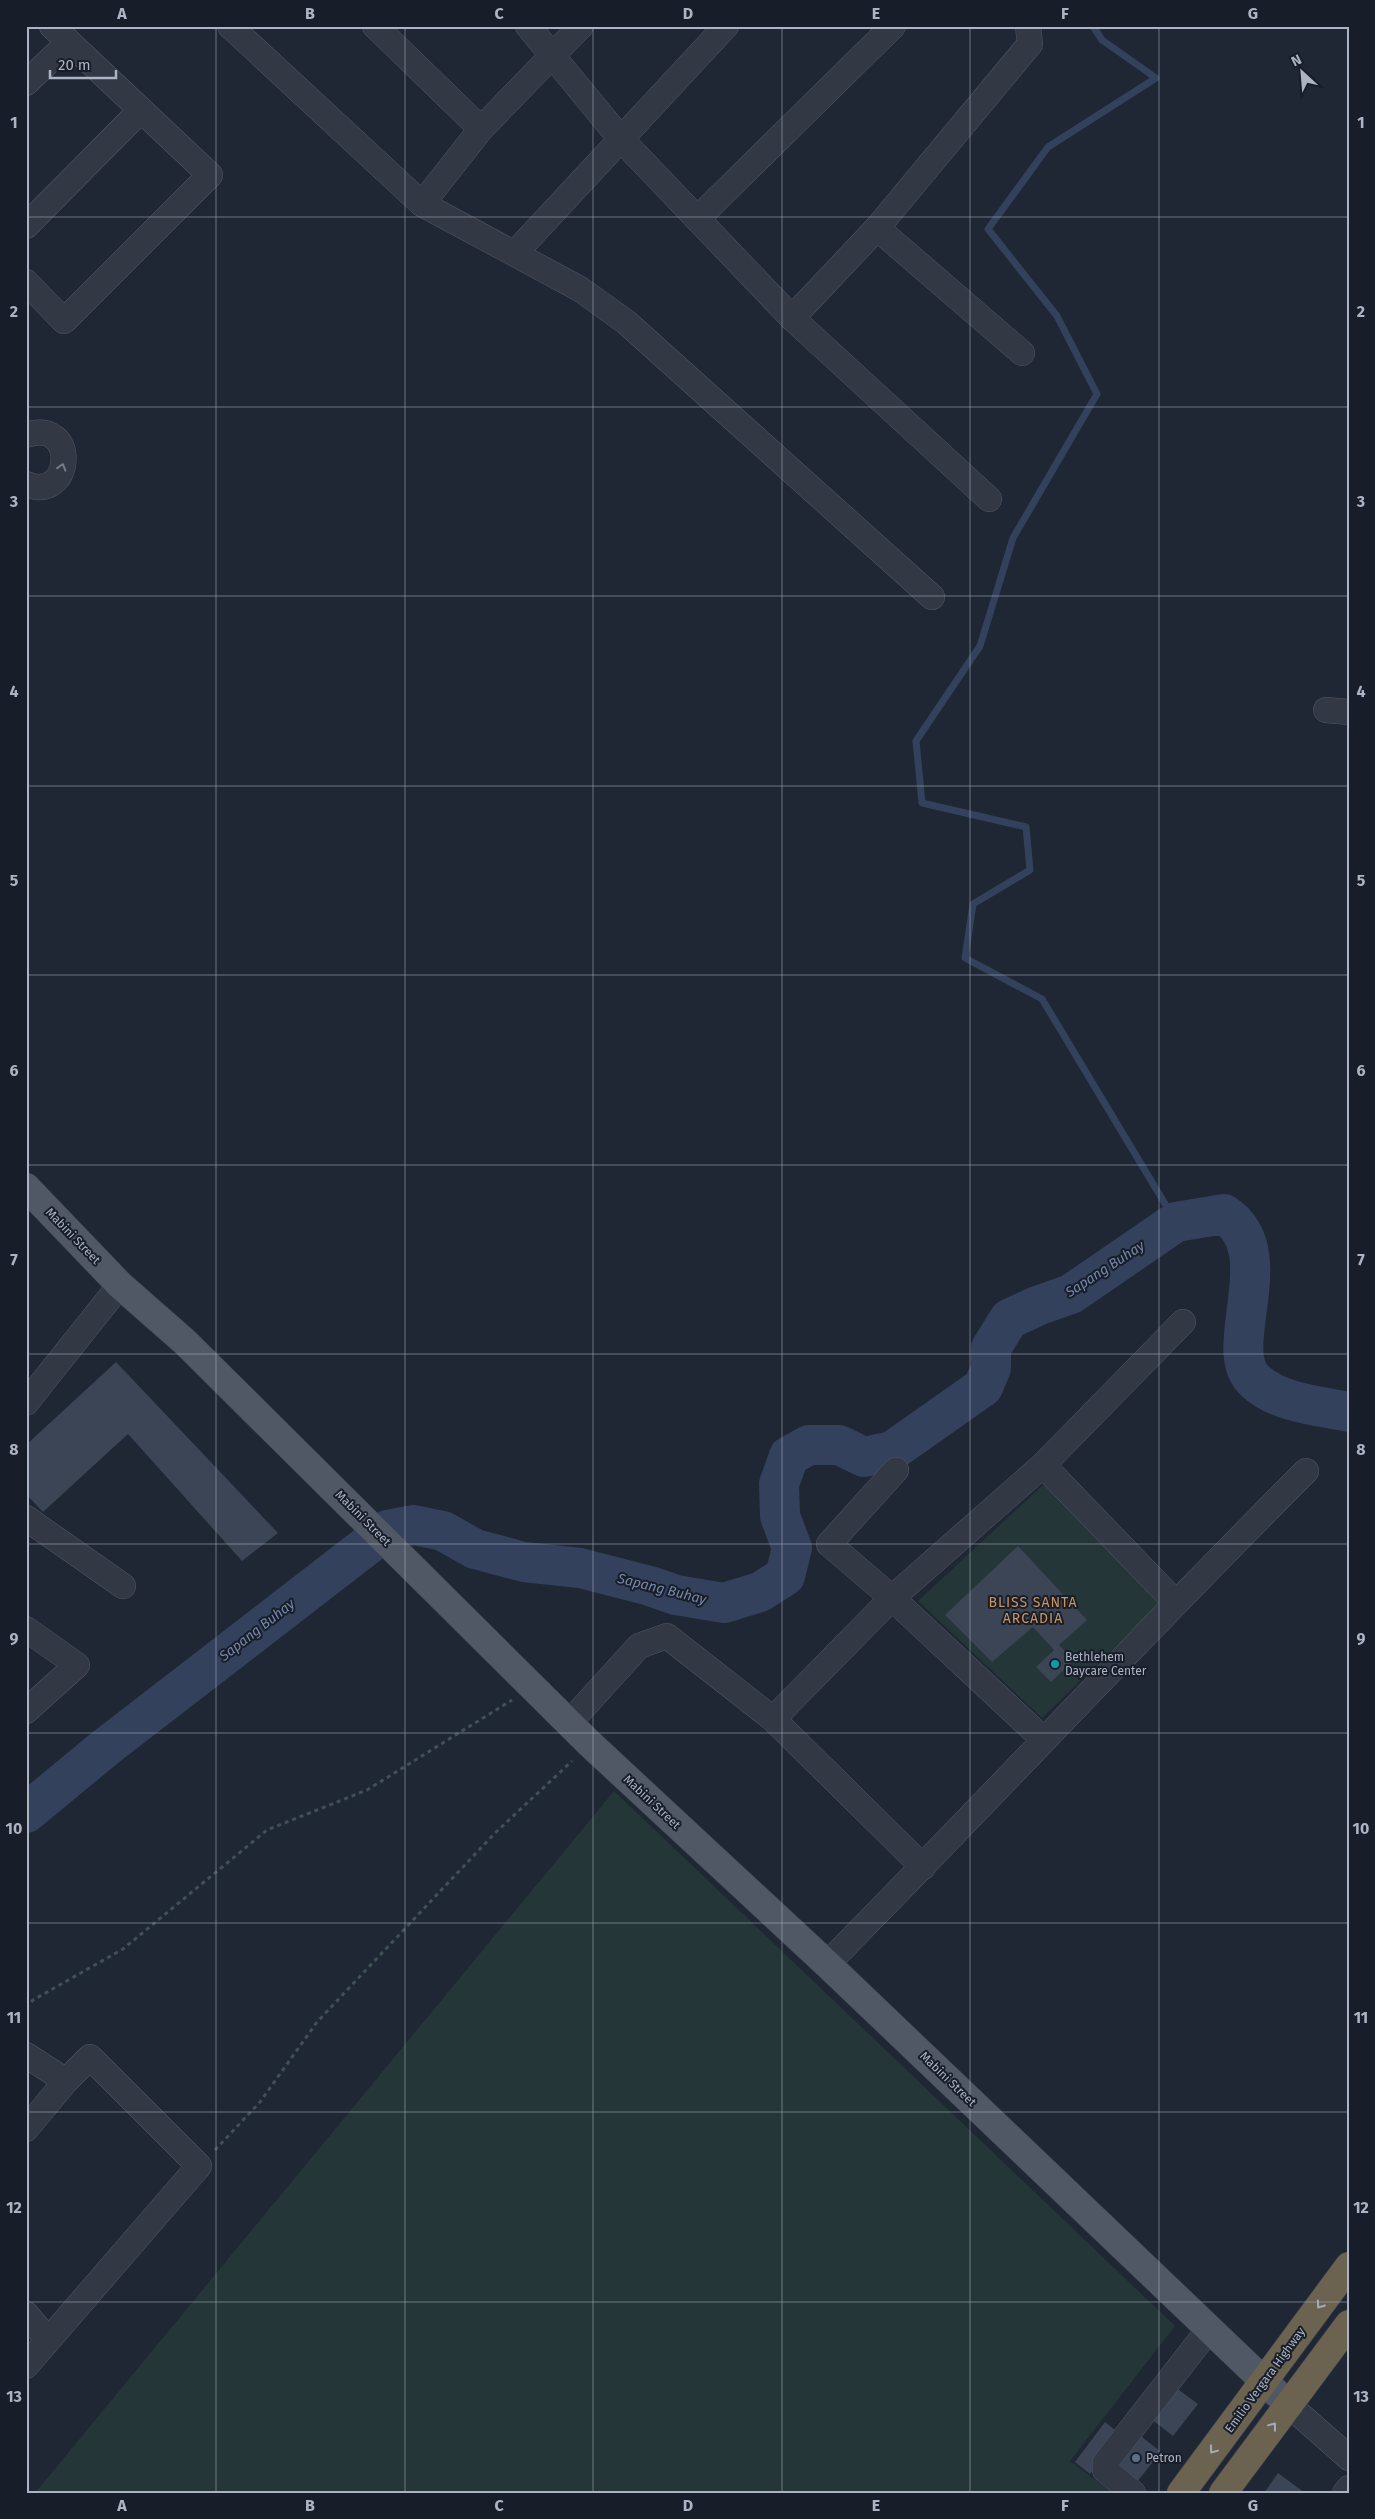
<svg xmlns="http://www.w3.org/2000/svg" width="1375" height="2519" viewBox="0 0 1375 2519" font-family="'Fira Sans',sans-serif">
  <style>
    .green { fill: #243638 }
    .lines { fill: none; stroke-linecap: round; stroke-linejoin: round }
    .stream { stroke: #33415c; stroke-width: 7 }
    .river { stroke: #33415c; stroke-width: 40 }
    .building { fill: #3b4555 }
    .minor-casing { stroke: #505663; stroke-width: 26 }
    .major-casing { stroke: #3c424f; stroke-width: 29 }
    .highway-casing { stroke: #3d4350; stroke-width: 29 }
    .path { stroke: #405155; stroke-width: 3; stroke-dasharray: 4 4; stroke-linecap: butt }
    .minor { stroke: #323945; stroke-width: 25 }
    .major { stroke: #505865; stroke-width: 28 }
    .highway { stroke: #6b6250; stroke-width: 28 }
    .oneway { stroke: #757c8a }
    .oneway2 { stroke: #a6abb7 }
    .grid { fill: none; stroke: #acb3c2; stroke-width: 1; stroke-opacity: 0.55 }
    .culture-dot { fill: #0f9aa8; stroke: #181e29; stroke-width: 2 }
    .service-dot { fill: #5c6f8a; stroke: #181e29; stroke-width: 2 }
    .labels { text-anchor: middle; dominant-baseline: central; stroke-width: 4; stroke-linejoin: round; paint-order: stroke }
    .street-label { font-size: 12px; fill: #acb3c2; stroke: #181e29 }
    .poi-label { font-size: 12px; fill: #acb3c2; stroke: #181e29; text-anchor: start }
    .water-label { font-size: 14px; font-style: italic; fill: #7488aa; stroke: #181e29 }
    .neighbourhood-label { font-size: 14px; letter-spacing: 1px; fill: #cf945a; stroke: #181e29 }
    .neatline { fill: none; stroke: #acb3c2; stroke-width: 2 }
    .grid-label { font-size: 16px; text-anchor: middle; font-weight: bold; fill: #acb3c2 }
  </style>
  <rect width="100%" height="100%" fill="#1f2734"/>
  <g class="green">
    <path d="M1044,1484L1160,1603L1042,1718L918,1601Z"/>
    <path d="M614,1791L1175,2326L1070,2461L1113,2493H35Z"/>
  </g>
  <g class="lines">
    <path class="stream" d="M1093,26L1102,40L1156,78L1048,147L988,229L1057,316L1097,394L1013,538L980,646L916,741L922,803L1026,827L1030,870L973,904L965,958L1042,999L1176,1222"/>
    <path class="river" d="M26,1813L106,1747L387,1530L414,1525L443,1531L475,1549L524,1562L580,1568L650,1586L676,1595L724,1603L760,1592L785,1576L792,1548L780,1516L779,1484L789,1456L809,1445H839L864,1457L892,1451L983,1387L991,1368V1348L1009,1319L1037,1306L1071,1294L1176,1222L1224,1214C1283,1252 1219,1349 1255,1381C1278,1403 1319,1406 1349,1412"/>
  </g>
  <g class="building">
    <path d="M116,1362L278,1533L242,1561L128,1434L43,1512L26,1494V1445Z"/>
    <path d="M1018,1546L1087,1620L1059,1645L1074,1660L1051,1682L1036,1667L1054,1650L1033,1627L992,1662L945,1615Z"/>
    <path d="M1175,2387L1198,2404L1173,2436L1150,2418Z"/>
    <path d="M1105,2422L1120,2434L1090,2474L1075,2462Z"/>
    <path d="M1137,2433L1161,2452L1136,2483L1112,2464Z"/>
    <path d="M1278,2473L1305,2493H1264Z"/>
  </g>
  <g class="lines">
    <defs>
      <g id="minor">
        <path d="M230,26L422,204L580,289L626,322L932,597"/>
        <path d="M375,26L481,129"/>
        <path d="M528,26L620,138L792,318L989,499"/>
        <path d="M26,83L69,42"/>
        <path d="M422,204L481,129L581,26"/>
        <path d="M697,219L893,26"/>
        <path d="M26,226L141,110"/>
        <path d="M877,228L1022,353"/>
        <path d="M516,252L726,26"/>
        <path d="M26,282L64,321L210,175L52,26"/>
        <path d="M792,318L877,228L1030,44L1028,26"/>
        <path d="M26,435C79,417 73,504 26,484"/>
        <path d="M1326,710L1349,712"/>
        <path d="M26,1403L120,1285"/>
        <path d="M1043,1465L1175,1602"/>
        <path d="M896,1470L829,1544L892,1598L1043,1739"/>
        <path d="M26,1518L123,1586"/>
        <path d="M26,1629L77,1665L26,1711"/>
        <path d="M773,1719L892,1598L1043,1465L1183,1322"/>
        <path d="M569,1723L639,1646L667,1636L773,1719L923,1867"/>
        <path d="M827,1964C988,1801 1144,1633 1306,1471"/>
        <path d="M26,2055L66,2081"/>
        <path d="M26,2129L66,2081L90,2057L199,2166L26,2366"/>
        <path d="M26,2314L48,2340"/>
        <path d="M1289,2405L1349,2458"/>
        <path d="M1133,2493L1105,2470V2463L1210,2328"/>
        <path d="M1345,2493L1349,2488"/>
      </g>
      <path id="major" d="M26,1187L120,1285L185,1342L589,1743L827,1964L1289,2405"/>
      <g id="highway">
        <path d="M1181,2493L1349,2266"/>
        <path d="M1223,2493L1349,2324"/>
      </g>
    </defs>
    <use href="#minor" class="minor-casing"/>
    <use href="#major" class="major-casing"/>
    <use href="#highway" class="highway-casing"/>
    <g class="path">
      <path d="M26,2008L33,2000L123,1949L267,1830L367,1790L512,1700"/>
      <path d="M215,2150L260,2102L317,2022L495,1833L572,1761"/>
    </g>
    <use href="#minor" class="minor"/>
    <use href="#major" class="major"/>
    <use href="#highway" class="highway"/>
  </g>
  <defs><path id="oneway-chevron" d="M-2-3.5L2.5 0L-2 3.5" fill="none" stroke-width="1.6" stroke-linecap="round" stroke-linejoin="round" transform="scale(1.25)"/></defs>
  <use class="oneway" href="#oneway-chevron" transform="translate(62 467) rotate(-73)"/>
  <g class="oneway2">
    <use href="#oneway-chevron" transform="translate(1320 2305) rotate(126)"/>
    <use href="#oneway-chevron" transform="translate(1273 2426) rotate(-53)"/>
    <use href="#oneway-chevron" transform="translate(1213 2450) rotate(127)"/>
  </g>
  <path class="grid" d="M216,26V2493M405,26V2493M593,26V2493M782,26V2493M970,26V2493M1159,26V2493M26,217H1349M26,407H1349M26,596H1349M26,786H1349M26,975H1349M26,1165H1349M26,1354H1349M26,1544H1349M26,1733H1349M26,1923H1349M26,2112H1349M26,2302H1349"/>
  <circle class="culture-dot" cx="1055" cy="1664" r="5"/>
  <circle class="service-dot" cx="1136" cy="2458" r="5"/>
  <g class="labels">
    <g class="street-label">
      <text transform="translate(73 1236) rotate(46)">Mabini Street</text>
      <text transform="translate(363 1518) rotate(45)">Mabini Street</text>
      <text transform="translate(652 1802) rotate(43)">Mabini Street</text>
      <text transform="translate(948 2079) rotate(44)">Mabini Street</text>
      <text transform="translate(1265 2380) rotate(-54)">Emilio Vergara Highway</text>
    </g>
    <g class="poi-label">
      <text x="1065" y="1657">Bethlehem<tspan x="1065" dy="14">Daycare Center</tspan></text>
      <text x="1146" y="2458">Petron</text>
    </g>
    <g class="water-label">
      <text transform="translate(1105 1269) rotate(-33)">Sapang Buhay</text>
      <text transform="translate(662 1589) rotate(14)">Sapang Buhay</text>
      <text transform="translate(257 1630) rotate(-38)">Sapang Buhay</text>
    </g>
    <g class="neighbourhood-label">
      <text x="1033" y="1602">BLISS SANTA<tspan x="1033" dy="16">ARCADIA</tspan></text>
    </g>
  </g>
  <rect width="1375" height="2519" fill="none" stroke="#181e29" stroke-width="55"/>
  <g transform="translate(1302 72) rotate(334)" stroke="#181e29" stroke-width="4" paint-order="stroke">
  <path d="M0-4L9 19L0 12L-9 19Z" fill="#acb3c2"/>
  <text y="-8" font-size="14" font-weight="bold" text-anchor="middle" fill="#acb3c2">N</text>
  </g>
  <path d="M50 70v8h66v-8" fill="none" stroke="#acb3c2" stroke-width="2.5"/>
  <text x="58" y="70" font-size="15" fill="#acb3c2" stroke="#181e29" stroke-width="4" paint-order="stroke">20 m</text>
  <rect x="28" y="28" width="1320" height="2464" class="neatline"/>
  <g class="grid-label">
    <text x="122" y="19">A</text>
    <text x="310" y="19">B</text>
    <text x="499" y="19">C</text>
    <text x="688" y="19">D</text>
    <text x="876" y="19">E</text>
    <text x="1065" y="19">F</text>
    <text x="1253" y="19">G</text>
    <text x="14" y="128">1</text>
    <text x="1361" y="128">1</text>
    <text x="14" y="317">2</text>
    <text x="1361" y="317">2</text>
    <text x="14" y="507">3</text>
    <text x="1361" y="507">3</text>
    <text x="14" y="697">4</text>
    <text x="1361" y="697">4</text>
    <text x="14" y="886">5</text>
    <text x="1361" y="886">5</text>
    <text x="14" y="1076">6</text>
    <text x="1361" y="1076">6</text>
    <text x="14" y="1265">7</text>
    <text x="1361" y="1265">7</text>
    <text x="14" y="1455">8</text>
    <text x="1361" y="1455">8</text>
    <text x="14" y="1644">9</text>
    <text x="1361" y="1644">9</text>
    <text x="14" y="1834">10</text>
    <text x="1361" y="1834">10</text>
    <text x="14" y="2023">11</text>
    <text x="1361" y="2023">11</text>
    <text x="14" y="2213">12</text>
    <text x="1361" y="2213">12</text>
    <text x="14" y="2402">13</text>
    <text x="1361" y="2402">13</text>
    <text x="122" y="2511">A</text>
    <text x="310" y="2511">B</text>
    <text x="499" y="2511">C</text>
    <text x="688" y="2511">D</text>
    <text x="876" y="2511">E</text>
    <text x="1065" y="2511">F</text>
    <text x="1253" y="2511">G</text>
  </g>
</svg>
